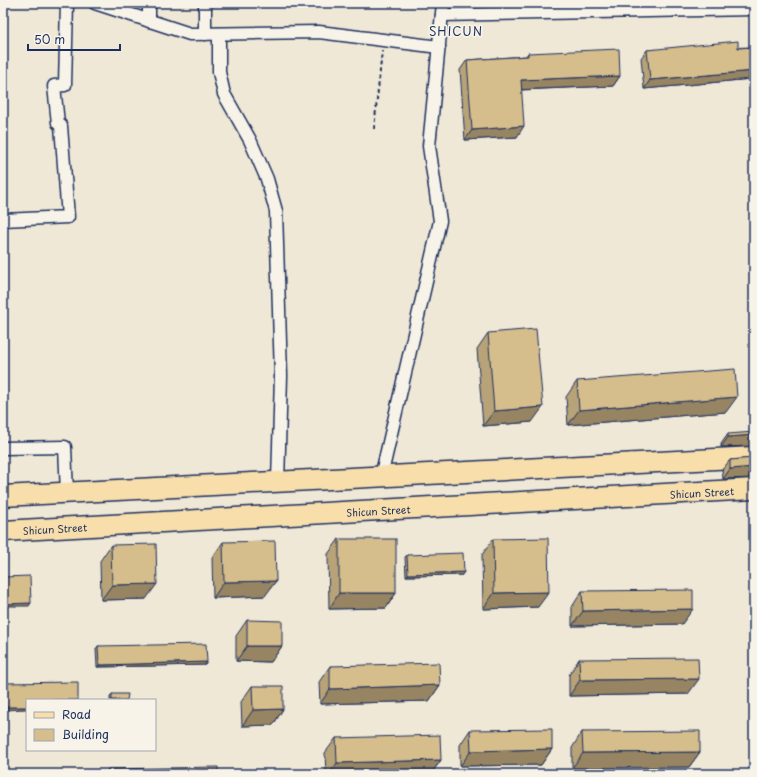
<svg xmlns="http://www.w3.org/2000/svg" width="757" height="777" viewBox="0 0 757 777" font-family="'Playpen Sans',sans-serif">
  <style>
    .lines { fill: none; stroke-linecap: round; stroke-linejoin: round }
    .street-casing { stroke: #1b2f5e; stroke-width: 15 }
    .primary-casing { stroke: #1b2f5e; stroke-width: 23 }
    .path { stroke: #1b2f5e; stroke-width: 2; stroke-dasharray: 4 3; stroke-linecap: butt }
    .street { stroke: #f7f3e8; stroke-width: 12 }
    .primary { stroke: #f8deab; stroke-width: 20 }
    .wall { fill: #b8a378; stroke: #1b2f5e }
    .shaded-wall { fill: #968462; stroke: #1b2f5e }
    .building { fill: #d6bd8c; stroke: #1b2f5e }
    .labels { text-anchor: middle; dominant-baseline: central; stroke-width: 3.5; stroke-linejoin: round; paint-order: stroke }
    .street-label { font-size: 10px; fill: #1b2f5e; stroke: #f7f3e8 }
    .quarter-label { font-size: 12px; letter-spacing: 1px; fill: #1b2f5e; stroke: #f7f3e8 }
  </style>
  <rect width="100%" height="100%" fill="#f0e8d6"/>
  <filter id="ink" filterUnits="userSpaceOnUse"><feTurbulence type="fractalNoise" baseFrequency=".025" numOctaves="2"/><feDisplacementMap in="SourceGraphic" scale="8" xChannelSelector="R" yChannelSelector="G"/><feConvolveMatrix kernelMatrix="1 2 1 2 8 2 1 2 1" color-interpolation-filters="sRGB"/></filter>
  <g filter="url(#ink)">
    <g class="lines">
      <defs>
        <g id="street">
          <path d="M95,3L190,34L319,32L439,47"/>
          <path d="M205,3V34"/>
          <path d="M442,15L754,9"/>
          <path d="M149,21V3"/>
          <path d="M219,34V72L224,94L250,140L267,179L276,211L281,376L278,482"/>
          <path d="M3,220L68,217L61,126L58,123L54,86L65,85L67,3"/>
          <path d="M3,448L65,447L67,493"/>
          <path d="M381,477L440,221L429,146L443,3"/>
        </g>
        <g id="primary">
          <path d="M3,496L754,457"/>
          <path id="s1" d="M3,531L754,489"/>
        </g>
      </defs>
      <use href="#street" class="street-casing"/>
      <use href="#primary" class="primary-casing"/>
      <path class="path" d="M374,129L382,51"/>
      <use href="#street" class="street"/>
      <use href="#primary" class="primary"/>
    </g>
    <g class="wall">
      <path d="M754,47V121L751,79L644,89L641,58L647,50Z"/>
      <path d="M528,53L620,76L613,86L521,90L517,137L465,140L460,70L467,60L526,56Z"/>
      <path d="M488,333L532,422L483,426L477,349Z"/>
      <path d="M577,381L726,412L568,425L566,397Z"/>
      <path d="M728,434L754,446L721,447V444Z"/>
      <path d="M754,458V478L723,479L722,470L730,460Z"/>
      <path d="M339,539L396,593L386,608L329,609L328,554Z"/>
      <path d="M493,539L538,607L483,609L482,555Z"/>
      <path d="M223,542L265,596L213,598L212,558Z"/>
      <path d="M111,545L146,599L101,600L100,561Z"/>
      <path d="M407,555L462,575L406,576L405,557Z"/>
      <path d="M582,591L682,624L572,626V607Z"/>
      <path d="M247,620L282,646L271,662L236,661V636Z"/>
      <path d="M98,646L207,662L205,665L97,667L96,649Z"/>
      <path d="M579,659L688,694L569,696V675Z"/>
      <path d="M330,666L440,685L429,701L320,704L319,682Z"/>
      <path d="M252,686L283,709L273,725L242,726L241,702Z"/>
      <path d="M112,694L127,700H110V696Z"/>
      <path d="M470,730L552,749L541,765L460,766V745Z"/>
      <path d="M582,732L700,752L689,767L572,768V748Z"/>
      <path d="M336,738L441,760L431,774H326L325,753Z"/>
      <path d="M108,769L218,774H105Z"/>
    </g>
    <g class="shaded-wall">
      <path d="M754,71V75L751,79L644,89L650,80Z"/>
      <path d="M620,76L613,86L514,90L521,80Z"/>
      <path d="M524,126L517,137L465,140L472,130Z"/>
      <path d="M737,397L726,412L568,425L579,410Z"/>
      <path d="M543,407L532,422L483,426L494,411Z"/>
      <path d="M754,435V446L721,447L728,437Z"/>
      <path d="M754,467V478L723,479L730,469Z"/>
      <path d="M464,572L462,575L406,576L408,574Z"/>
      <path d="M276,581L265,596L213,598L224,582Z"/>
      <path d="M157,584L146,599L101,600L112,585Z"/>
      <path d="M549,592L538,607L483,609L494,593Z"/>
      <path d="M339,593H396L386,608L329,609Z"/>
      <path d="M31,603L29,606H3V604Z"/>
      <path d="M693,609L682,624L572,626L583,611Z"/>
      <path d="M247,646H282L271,662L236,661Z"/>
      <path d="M207,662L205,665L97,667L99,665Z"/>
      <path d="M699,679L688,694L569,696L580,680Z"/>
      <path d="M440,685L429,701L320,704L330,689Z"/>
      <path d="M3,707H27V709L3,710Z"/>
      <path d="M283,709L273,725L242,726L253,710Z"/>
      <path d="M552,749L541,765L460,766L471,751Z"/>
      <path d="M700,752L689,767L572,768L583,753Z"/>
      <path d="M441,760L431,774H329L337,763Z"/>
    </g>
    <g class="building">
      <path d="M738,41V48L754,47V71L650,80L647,50Z"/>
      <path d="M619,49L620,76L521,80L524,126L472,130L467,60L528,56V53Z"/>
      <path d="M536,329L543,407L494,411L488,333Z"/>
      <path d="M735,369L737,397L579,410L577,381Z"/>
      <path d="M754,432V435L728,437V434Z"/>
      <path d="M754,458V467L730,469V460Z"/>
      <path d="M548,538L549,592L494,593L493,539Z"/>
      <rect x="339" y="539" width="57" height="54"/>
      <path d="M275,541L276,581L224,582L223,542Z"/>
      <path d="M156,544L157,584L112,585L111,545Z"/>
      <path d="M463,553L464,572L408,574L407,555Z"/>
      <path d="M30,576L31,603L3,604V577Z"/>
      <path d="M693,590V609L583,611L582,591Z"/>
      <path d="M247,620L282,621V646H247Z"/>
      <path d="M206,644L207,662L99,665L98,646Z"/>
      <path d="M698,658L699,679L580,680L579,659Z"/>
      <path d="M439,663L440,685L330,689V666Z"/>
      <path d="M78,682V700H27V707H3V683Z"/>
      <path d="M252,686H283V709L253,710Z"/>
      <path d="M112,694H128L127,700H112Z"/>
      <path d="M552,729V749L471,751L470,730Z"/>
      <path d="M700,731V752L583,753L582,732Z"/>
      <path d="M440,735L441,760L337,763L336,738Z"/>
      <path d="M218,767V774H108V769Z"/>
    </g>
  </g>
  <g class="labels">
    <g class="street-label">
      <text stroke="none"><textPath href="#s1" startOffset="700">Shicun Street</textPath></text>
      <text stroke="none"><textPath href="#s1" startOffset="376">Shicun Street</textPath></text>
      <text stroke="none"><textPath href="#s1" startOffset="52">Shicun Street</textPath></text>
    </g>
    <g class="quarter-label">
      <text x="456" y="31">SHICUN</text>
    </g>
  </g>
  <rect width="757" height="777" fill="none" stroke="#f7f3e8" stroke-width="16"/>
  <rect x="8" y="8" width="741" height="761" fill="none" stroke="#1b2f5e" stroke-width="1.5" filter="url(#ink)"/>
  <rect x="26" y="699" width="130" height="52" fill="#f7f3e8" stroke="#9fa5b1"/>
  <rect x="34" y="712" width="20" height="6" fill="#f8deab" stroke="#9fa5b1"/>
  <text x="62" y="719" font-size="12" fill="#1b2f5e">Road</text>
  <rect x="34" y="729" width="20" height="12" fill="#d6bd8c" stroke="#9fa5b1"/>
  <text x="62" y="739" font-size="12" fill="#1b2f5e">Building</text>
  <path d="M28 44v6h92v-6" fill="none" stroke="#1b2f5e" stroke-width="2"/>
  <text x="34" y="44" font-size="12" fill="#1b2f5e" stroke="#f7f3e8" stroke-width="3" paint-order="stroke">50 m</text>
</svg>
